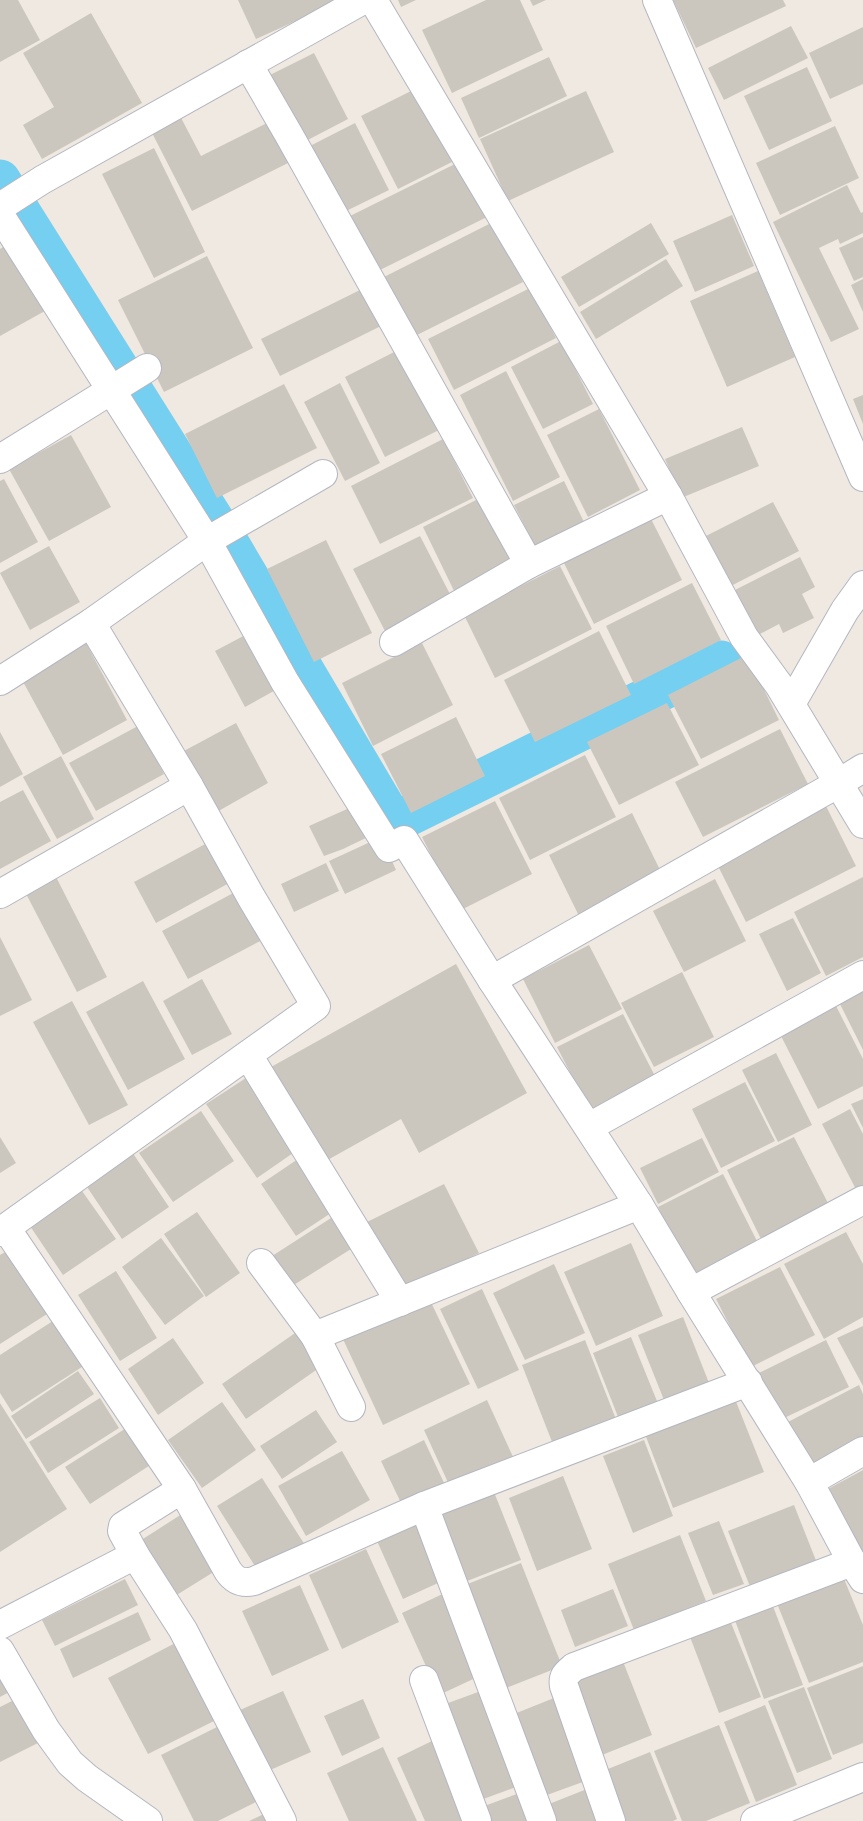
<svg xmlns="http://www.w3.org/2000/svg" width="863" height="1821" viewBox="0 0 863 1821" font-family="Rubik,sans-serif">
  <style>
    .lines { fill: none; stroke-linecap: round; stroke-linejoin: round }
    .canal { stroke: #75cff0; stroke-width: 41 }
    .building { fill: #cbc7bf }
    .street-casing { stroke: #b4b7c1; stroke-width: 30 }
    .street { stroke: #fff; stroke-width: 28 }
  </style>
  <rect width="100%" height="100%" fill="#efe9e1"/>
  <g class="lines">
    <path class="canal" d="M0,180L232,549L394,823L721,661"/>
  </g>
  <g class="building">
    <path d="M0,0H18L40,40L0,62Z"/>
    <path d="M238,0H342L256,39Z"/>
    <path d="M398,0H416L401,7Z"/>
    <path d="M486,0H520L543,50L452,93L422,30Z"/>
    <path d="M530,0H546L533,6Z"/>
    <path d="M673,0H783L786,6L696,48Z"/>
    <path d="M91,13L142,103L42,159L23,125L54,107L23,53Z"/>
    <path d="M791,26L808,58L724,100L708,68Z"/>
    <path d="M863,27V84L830,99L809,53Z"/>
    <path d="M314,53L348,119L302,143L268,76Z"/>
    <path d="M549,57L567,96L479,138L461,98Z"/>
    <path d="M807,67L832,121L769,150L744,96Z"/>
    <path d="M415,89L452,162L398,189L361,116Z"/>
    <path d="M586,91L614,152L508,201L480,139Z"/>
    <path d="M178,112L201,156L269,122L290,162L192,211L149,127Z"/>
    <path d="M355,123L389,190L340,214L306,148Z"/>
    <path d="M835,126L859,178L780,215L756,163Z"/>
    <path d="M154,148L205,252L154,278L102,174Z"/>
    <path d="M461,161L489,216L378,271L350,216Z"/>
    <path d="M847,185L861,213L863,212V233L840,244L838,239L819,248L859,329L831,342L773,222Z"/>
    <path d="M732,215L754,266L695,292L673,241Z"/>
    <path d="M493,222L523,282L415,336L384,277Z"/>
    <path d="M651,223L669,254L579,307L561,277Z"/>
    <path d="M863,237V277L854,281L839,248Z"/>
    <path d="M8,244L52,307L0,336V249Z"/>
    <path d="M207,256L253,348L164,392L118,300Z"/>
    <path d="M666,259L683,286L596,339L580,312Z"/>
    <path d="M758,271L795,357L727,387L690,301Z"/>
    <path d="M863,279V312L851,285Z"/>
    <path d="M530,288L556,338L454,390L428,339Z"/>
    <path d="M362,289L381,326L280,376L261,339Z"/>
    <path d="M561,341L593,404L543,429L511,367Z"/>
    <path d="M402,348L443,428L385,457L345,377Z"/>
    <path d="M506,371L560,477L513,501L460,395Z"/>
    <path d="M340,383L380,463L345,481L304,402Z"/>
    <path d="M284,384L317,448L217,498L185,434Z"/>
    <path d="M863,395V424L853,399Z"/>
    <path d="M599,409L640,490L588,517L547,435Z"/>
    <path d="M742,427L759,466L681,498L665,459Z"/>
    <path d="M71,435L111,507L49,541L9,469Z"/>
    <path d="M443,439L473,498L380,544L351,486Z"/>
    <path d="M4,479L38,542L0,563V481Z"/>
    <path d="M564,481L584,522L535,546L514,505Z"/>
    <path d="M480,498L516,567L457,597L423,527Z"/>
    <path d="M773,502L799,551L725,589L700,539Z"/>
    <path d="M650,517L682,580L594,624L563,561Z"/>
    <path d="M420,536L453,600L386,633L353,569Z"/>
    <path d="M326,540L372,633L314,662L267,569Z"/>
    <path d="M49,546L80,602L30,630L0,573Z"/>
    <path d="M800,557L815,587L802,594L814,618L783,633L779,624L758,635L735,590Z"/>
    <path d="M560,566L592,629L495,678L464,615Z"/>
    <path d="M692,583L721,640L634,684L606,626Z"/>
    <path d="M599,631L631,695L535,742L504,680Z"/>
    <path d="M251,632L281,687L245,707L215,651Z"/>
    <path d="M86,643L127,720L63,755L21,678Z"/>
    <path d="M422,643L453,705L373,746L342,683Z"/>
    <path d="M747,655L779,720L701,759L668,695Z"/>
    <path d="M667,703L699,765L619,805L587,742Z"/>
    <path d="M456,717L485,776L411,813L381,754Z"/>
    <path d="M236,723L268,783L215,813L182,752Z"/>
    <path d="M138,726L164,774L96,811L69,763Z"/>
    <path d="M780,729L808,784L703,837L675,782Z"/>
    <path d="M0,732L23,774L0,787Z"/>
    <path d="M585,755L616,817L530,860L499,798Z"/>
    <path d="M61,756L94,819L57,839L23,777Z"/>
    <path d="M23,790L51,841L0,869V802Z"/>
    <path d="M495,801L532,874L459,911L422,837Z"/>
    <path d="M356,805L370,836L343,849L324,856L309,826Z"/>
    <path d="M826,806L856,866L746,922L716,862Z"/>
    <path d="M632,813L662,874L579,916L549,855Z"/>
    <path d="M381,837L396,870L345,894L329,861Z"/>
    <path d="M209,842L231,882L156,923L134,882Z"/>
    <path d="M326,863L339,891L294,912L281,884Z"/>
    <path d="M53,871L107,977L77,992L22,886Z"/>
    <path d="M863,877V957L826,976L794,912Z"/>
    <path d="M715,879L746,941L684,972L653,911Z"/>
    <path d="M237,891L264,939L188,979L162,931Z"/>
    <path d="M793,918L821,973L787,991L759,934Z"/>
    <path d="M0,937L32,1000L0,1016Z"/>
    <path d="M589,945L622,1009L555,1043L523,979Z"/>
    <path d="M456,964L527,1093L419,1153L401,1119L324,1162L271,1067Z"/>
    <path d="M682,972L714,1037L654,1067L621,1003Z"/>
    <path d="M202,979L232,1034L192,1055L163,1001Z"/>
    <path d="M143,981L185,1059L128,1090L86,1012Z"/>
    <path d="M863,987V1050L838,1000Z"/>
    <path d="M72,1001L128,1105L89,1125L33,1022Z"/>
    <path d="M834,1002L863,1059V1086L818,1109L778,1030Z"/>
    <path d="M623,1014L657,1080L591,1113L557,1047Z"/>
    <path d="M776,1053L812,1125L778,1142L742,1070Z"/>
    <path d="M246,1078L296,1151L257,1178L206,1104Z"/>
    <path d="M745,1082L775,1141L721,1168L692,1109Z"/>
    <path d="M863,1099V1128L851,1104Z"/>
    <path d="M850,1109L863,1134V1195L860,1197L822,1124Z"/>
    <path d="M201,1111L234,1161L173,1202L139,1153Z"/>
    <path d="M0,1137L16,1163L0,1173Z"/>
    <path d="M794,1137L829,1205L761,1239L727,1170Z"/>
    <path d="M702,1138L719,1172L658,1204L640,1168Z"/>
    <path d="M128,1146L169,1207L122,1239L81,1178Z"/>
    <path d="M298,1159L334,1211L296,1236L261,1184Z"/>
    <path d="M723,1174L759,1245L693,1279L658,1207Z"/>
    <path d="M444,1184L479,1253L401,1291L367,1222Z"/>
    <path d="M82,1191L116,1239L63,1275L30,1226Z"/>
    <path d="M197,1212L240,1273L206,1297L164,1234Z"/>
    <path d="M331,1218L351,1249L289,1288L269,1258Z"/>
    <path d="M846,1232L863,1264V1317L824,1339L784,1264Z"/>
    <path d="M161,1238L204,1296L165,1325L122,1267Z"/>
    <path d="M631,1243L663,1316L596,1346L564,1272Z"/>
    <path d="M7,1251L47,1314L0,1344V1255Z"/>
    <path d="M554,1264L585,1333L525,1360L493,1293Z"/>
    <path d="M780,1267L815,1335L751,1367L716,1299Z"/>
    <path d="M116,1271L157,1338L120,1361L78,1295Z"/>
    <path d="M482,1289L519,1370L478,1389L440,1309Z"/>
    <path d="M428,1296L470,1384L383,1425L342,1337Z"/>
    <path d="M683,1317L711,1388L666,1405L638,1335Z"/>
    <path d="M56,1319L85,1365L12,1412L0,1393V1355Z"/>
    <path d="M863,1326V1386L837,1338Z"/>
    <path d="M295,1333L319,1368L246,1419L222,1384Z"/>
    <path d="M631,1337L661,1411L622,1427L593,1353Z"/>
    <path d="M173,1338L204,1383L158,1415L128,1369Z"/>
    <path d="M585,1340L619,1427L556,1452L522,1365Z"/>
    <path d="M826,1340L849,1387L780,1420L757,1374Z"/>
    <path d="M78,1371L94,1394L26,1439L11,1416Z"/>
    <path d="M859,1385L863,1394V1443L811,1470L786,1423Z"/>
    <path d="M100,1398L119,1428L48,1473L29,1442Z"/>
    <path d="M735,1399L764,1472L673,1508L645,1434Z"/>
    <path d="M487,1400L514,1459L451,1489L424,1430Z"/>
    <path d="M222,1402L256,1450L202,1488L168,1440Z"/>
    <path d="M0,1403L67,1509L0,1552Z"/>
    <path d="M316,1410L337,1442L282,1479L260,1446Z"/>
    <path d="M131,1425L155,1462L90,1504L65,1467Z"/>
    <path d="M424,1440L445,1485L402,1505L381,1461Z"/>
    <path d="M644,1440L673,1516L633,1533L603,1456Z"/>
    <path d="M342,1451L370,1500L306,1536L278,1486Z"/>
    <path d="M863,1470V1554L828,1489Z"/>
    <path d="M563,1476L592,1549L537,1571L509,1498Z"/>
    <path d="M262,1478L305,1545L260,1574L217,1506Z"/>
    <path d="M494,1492L521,1560L462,1583L435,1515Z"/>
    <path d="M794,1505L817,1563L751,1589L728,1531Z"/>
    <path d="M185,1512L220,1568L167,1601L132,1546Z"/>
    <path d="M423,1520L449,1578L403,1599L377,1541Z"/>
    <path d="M719,1521L744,1584L713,1595L688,1533Z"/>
    <path d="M680,1535L706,1601L634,1630L608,1564Z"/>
    <path d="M366,1549L399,1622L342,1649L309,1575Z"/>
    <path d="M521,1563L562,1666L506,1688L465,1585Z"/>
    <path d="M842,1574L863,1625V1662L809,1683L776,1601Z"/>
    <path d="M125,1579L138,1605L55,1646L42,1620Z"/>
    <path d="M300,1585L329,1650L272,1676L242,1611Z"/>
    <path d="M613,1589L628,1626L575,1647L561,1610Z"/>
    <path d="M449,1591L486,1673L439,1695L402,1613Z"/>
    <path d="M771,1601L803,1685L764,1699L733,1615Z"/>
    <path d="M138,1612L151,1640L73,1678L60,1649Z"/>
    <path d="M727,1613L761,1697L719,1713L687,1629Z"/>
    <path d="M183,1639L222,1717L148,1754L108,1678Z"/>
    <path d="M0,1659L15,1689L0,1697Z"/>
    <path d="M622,1659L652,1735L597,1757L567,1681Z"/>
    <path d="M863,1666V1743L833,1755L807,1688Z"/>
    <path d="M804,1687L832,1759L797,1773L768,1701Z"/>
    <path d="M489,1688L524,1784L475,1802L440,1706Z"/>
    <path d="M283,1691L311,1752L268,1771L240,1710Z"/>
    <path d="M24,1695L46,1739L0,1762V1707Z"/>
    <path d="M559,1696L591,1779L547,1795L514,1714Z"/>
    <path d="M363,1699L380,1738L342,1756L324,1716Z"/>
    <path d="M765,1705L797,1785L756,1802L724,1722Z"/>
    <path d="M221,1725L260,1800L218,1821H194L161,1755Z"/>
    <path d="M719,1725L750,1803L706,1821H682L654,1751Z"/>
    <path d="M432,1741L469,1821H425L397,1758Z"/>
    <path d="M383,1747L417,1821H349L327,1773Z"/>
    <path d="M650,1752L677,1819L673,1821H617L598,1773Z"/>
    <path d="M592,1787L605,1821H550L544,1806Z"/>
    <path d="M522,1792L532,1821H484L479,1808Z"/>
    <path d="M266,1813L270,1821H249Z"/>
  </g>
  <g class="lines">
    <defs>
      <g id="street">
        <path d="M373,0L668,496L744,637L779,685L863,824"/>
        <path d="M657,0L863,477"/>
        <path d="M248,64L289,135L529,564"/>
        <path d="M0,207L42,180L363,0"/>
        <path d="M0,215L207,541L285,682L389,848L404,840L492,980L639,1205L691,1292L809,1482L852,1562L863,1579"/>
        <path d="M0,459L147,368"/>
        <path d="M394,642L529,564L668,496"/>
        <path d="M0,681L91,623L207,541L323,474"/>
        <path d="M791,704L845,610L863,585"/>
        <path d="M0,894L189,786"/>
        <path d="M492,980L839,783L863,768"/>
        <path d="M248,1055L400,1302"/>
        <path d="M589,1127L863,975"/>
        <path d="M6,1228L182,1489L228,1571C235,1581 242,1584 254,1581L424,1506L748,1382"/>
        <path d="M0,1232L316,1006L251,897L189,786L91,623"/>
        <path d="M261,1263L315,1336L351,1407"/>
        <path d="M691,1292L863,1200"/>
        <path d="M315,1336L639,1205"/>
        <path d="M809,1482L863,1451"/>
        <path d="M424,1506L542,1821"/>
        <path d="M135,1555L183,1630L282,1821"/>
        <path d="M0,1625L135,1555L122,1531L123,1526L182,1489"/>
        <path d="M0,1651L46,1730L70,1763L87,1778L148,1821"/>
        <path d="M424,1680L477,1821"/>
        <path d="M611,1821L564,1686C562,1676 567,1673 574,1667L852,1562"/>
        <path d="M755,1821L863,1777"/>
      </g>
    </defs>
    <use href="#street" class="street-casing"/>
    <use href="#street" class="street"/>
  </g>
</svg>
